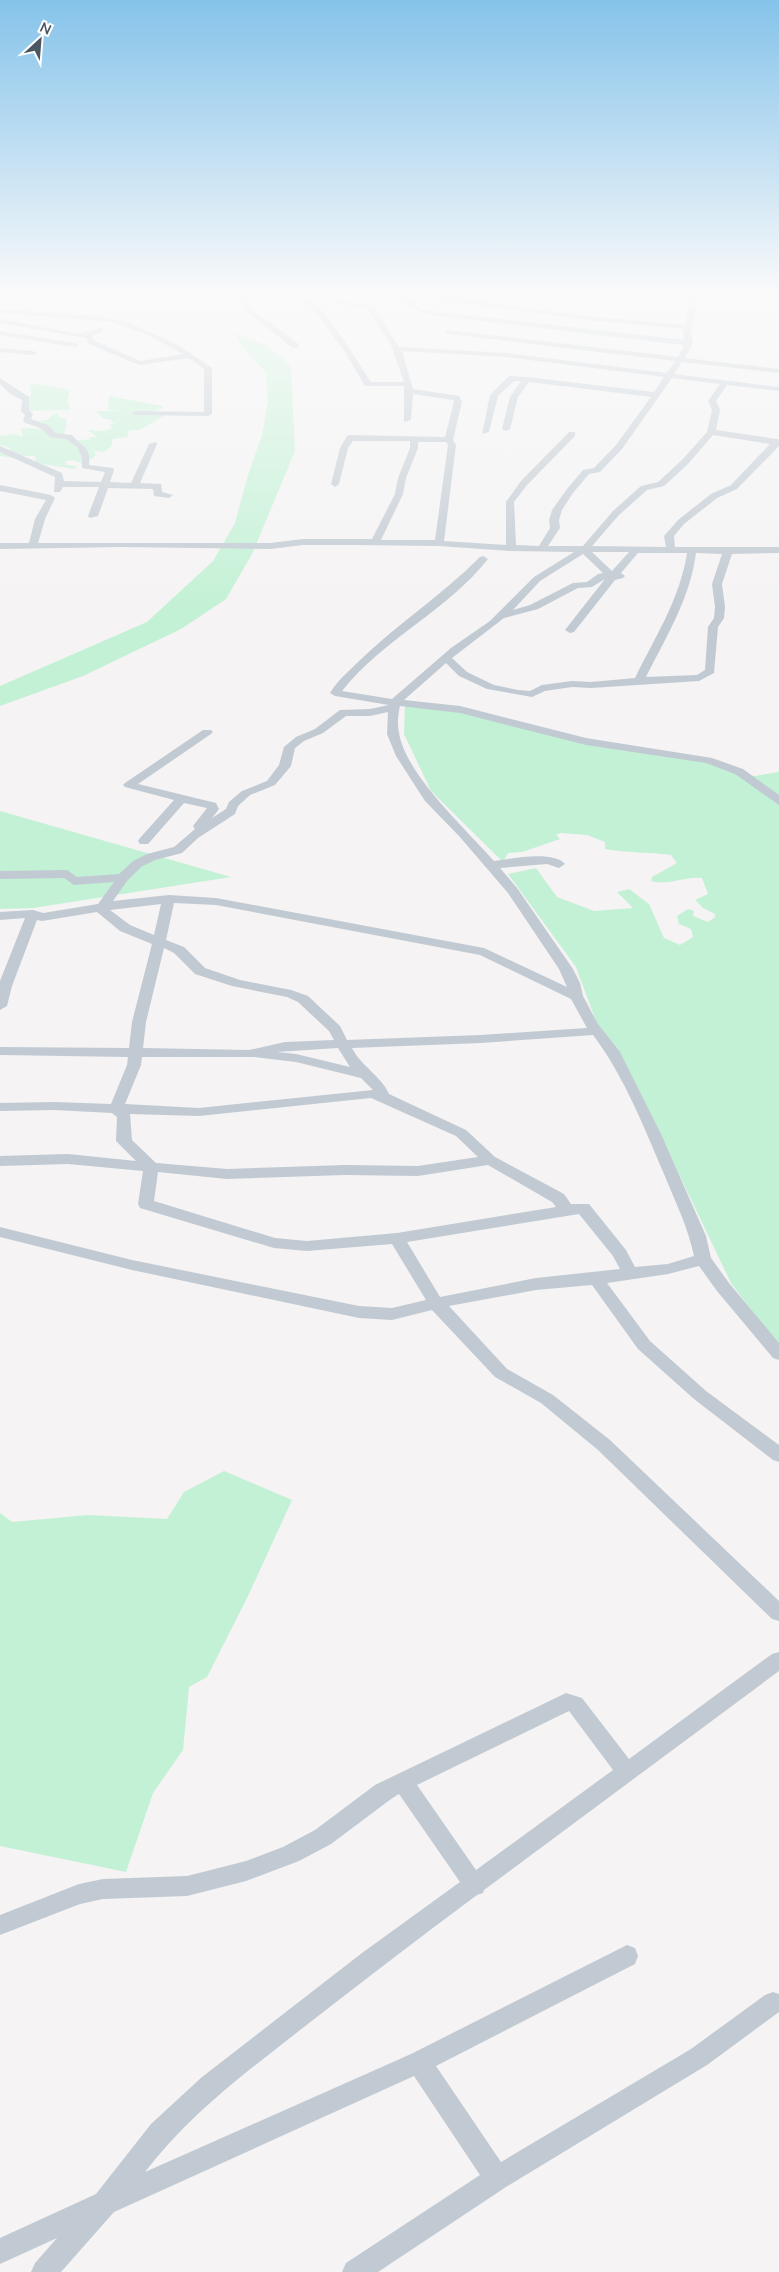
<svg xmlns="http://www.w3.org/2000/svg" width="779" height="2272" viewBox="0 0 779 2272" font-family="Mulish,sans-serif">
  <style>
    .green { fill: #c3f1d5 }
    .lines { fill: none; stroke-linecap: round; stroke-linejoin: round }
    .minor { fill: #c1cad2; fill-rule: evenodd }
  </style>
  <rect width="100%" height="100%" fill="#f5f3f3"/>
  <g class="green">
    <path d="M235,333L268,346L291,367L295,451L252,554L226,599L181,629L83,676L0,706V686L147,622L213,561L235,523L248,475L262,436L268,401L266,372L242,347Z"/>
    <path d="M29,383L70,390L67,401L71,410L26,411L31,393Z"/>
    <path d="M109,396L163,406L162,409L152,411L169,413L140,430H129L128,437L112,439V446L103,452L96,451L94,453L97,455L83,464L73,460L66,461V465L77,466L74,469L36,463L35,456H20L19,459L0,456V453H8L10,448L0,445V436L15,434L23,437L21,428L43,429L44,423L39,421L48,420L52,415L59,413L58,417L65,418L67,422L64,435C72,440 80,441 90,439L89,437H97L88,430L103,431L112,428L110,425L116,423H112V420L103,418L96,411H120L108,410Z"/>
    <path d="M418,703L529,728L707,762L744,775L755,776L779,772V1344L770,1335L731,1283L644,1101L597,1024L576,967L508,874L536,868L557,897L594,911L633,908L617,892L629,889L649,904L664,938L680,945L693,937L691,929L679,924L677,916L688,909L694,911L693,916L708,922L715,917V914L703,908L695,900L708,894L702,878C685,876 668,886 651,881L652,877L677,863L671,855C648,852 627,853 605,849V842L587,835L560,833L556,835L560,839L522,852L508,853L503,862L431,791L404,734L405,706Z"/>
    <path d="M0,811L231,877L33,908L0,909Z"/>
    <path d="M224,1471L292,1500L248,1596L207,1677L189,1687L183,1750L153,1793L126,1872L0,1846V1513L12,1522L88,1515L167,1519L184,1492Z"/>
  </g>
  <g class="lines">
    <g class="minor">
      <path d="M252,293H266L243,299L260,316L299,344V348H293L248,313L234,298Z"/>
      <path d="M294,293C296,293 299,292 301,293C322,301 358,362 371,382H404L391,345L366,307L341,305L325,293H333L345,302L371,303L399,347L506,353L667,373L675,361L448,334L444,332L448,330L678,357L684,345L422,314L393,293H419L586,316L685,325L691,300L690,293H697L699,300L691,329L693,343L685,358L779,369V373L682,362L674,374L779,387V391L727,385L716,401L720,410L716,430L777,439L779,440V446L737,489L717,498L684,524L674,536L675,547H779V553L732,554L722,584L725,607L724,618L718,627L714,673L699,681L591,688L572,687L545,691L532,697L487,689L459,676L446,663L404,700L460,706L586,738L712,758L743,769L779,795V805L735,774L706,763L586,745L460,713L400,706C398,715 397,723 399,733C406,775 466,829 494,861C511,859 553,850 565,864L559,868L547,864L500,868L517,888L573,969L580,983L583,996L598,1024L620,1052L661,1134L706,1236L711,1258L729,1283L779,1343V1360L773,1358L717,1291L699,1266L668,1274L607,1283L650,1341L706,1391L779,1445V1462L773,1460L694,1399L638,1349L592,1285L536,1290L449,1306L507,1369L553,1395L610,1440L779,1601V1621L772,1619L598,1450L541,1403L495,1377L432,1310L392,1320L359,1318L132,1270L0,1237V1227L132,1260L359,1306L392,1308L426,1300L392,1244L307,1251L274,1248L140,1208L138,1204L143,1171L68,1164L0,1166V1156L68,1154L136,1161L116,1141L117,1117L112,1113L54,1110L0,1111V1103L54,1102L111,1104L127,1065L128,1057L0,1055V1047L129,1048L132,1022L152,944L120,931L97,912L42,921L37,920L12,986L7,1006L0,1010V981L25,918L0,920V912L33,910L43,913L98,904L114,882L74,885L64,878L0,879V871L67,870L77,877L119,874L133,861L147,854L174,847L195,829L193,826L207,808L184,803L148,844H140L138,841L140,838L174,800L125,787L123,785L125,783L203,730H211L213,732L211,734L138,784L216,803L219,809L212,818L226,809L229,802L242,791L267,781L279,765L284,747L296,737L315,729L340,710L370,709L389,705L335,696L330,693C337,681 348,672 358,662C396,625 442,595 480,557L483,556L488,559C448,610 382,640 342,691L392,699L451,648L490,621L534,577L574,552L511,551L439,546L354,545H303L270,549L121,547L0,549V543H29L35,519L46,500L0,491V485L51,495L55,498L45,519L38,543H270L303,539H372L395,494L398,478L410,448V441H353L348,448L339,484L335,487L331,484L340,448L347,436L350,435L445,437L454,402L453,400L413,394L411,420L404,422V386H365L345,352L317,314ZM403,295L586,320L683,329L684,340L424,310ZM402,351L506,357L664,377L654,392L527,377L509,376L490,395L482,434L489,432L498,396L514,381H521L510,397L502,429L506,431L510,429L518,397L529,382L651,397L616,445L594,468L583,470L567,489L552,510L549,520L550,528L539,546L516,545L514,502L527,485L575,436V432H569L521,481L506,502V545L444,541L456,445L453,440L462,402L459,396L413,389ZM672,378L720,384L708,401L712,410L707,432L682,460L658,482L641,486L613,511L583,546H548L560,528L559,520L562,510L573,493L589,474L600,472L622,449ZM713,435L770,444L731,485L711,494L678,520L664,536L666,547L592,546L619,515L647,490L664,486L688,464ZM418,442H446L448,445L435,540H381L403,494L406,478L418,448ZM592,552H629L612,571ZM638,553H687C680,599 655,637 635,678L591,682L572,681L542,685L530,691L518,690L494,685L467,672L452,658L504,618L538,609L578,588L592,587L605,579L565,630L570,633L574,632L615,580L623,578L625,576L621,573ZM696,553L722,554L712,584L715,607L714,618L708,627L705,670L697,675L646,677C666,637 690,599 696,553ZM583,554L603,573L598,574L587,582L573,583L530,605L513,610L540,581ZM388,712L387,734L396,756L425,801L459,836L508,893L559,969L567,987L484,948L216,898L169,895L113,901L127,881L141,867L155,860L182,853L198,838L235,814L238,806L250,795L275,785L291,766L295,748L304,741L323,733L346,716H370ZM174,903L216,905L480,955L571,999L587,1028L481,1035L347,1040L340,1026L308,996L291,990L240,980L205,968L184,947L166,940ZM161,904L154,935L130,925L110,910ZM164,948L174,953L195,974L232,986L287,997L298,1002L329,1031L334,1040L285,1042L249,1050L143,1048L146,1022ZM593,1035C624,1076 644,1127 664,1174C675,1201 688,1227 694,1256L668,1264L635,1267L626,1250L589,1204H571L564,1194L495,1157L466,1130L389,1094C381,1076 361,1066 352,1048L481,1043ZM338,1048L350,1067L296,1054L277,1052ZM142,1057H254L296,1062L361,1078L373,1090L199,1108L125,1104L141,1065ZM371,1098L456,1136L478,1157L418,1166L345,1165L227,1169L156,1163L132,1140L130,1114L199,1116ZM488,1165L552,1202L556,1207L397,1233L307,1241L275,1238L154,1201L158,1172L227,1179L345,1175L418,1176ZM579,1214L613,1256L620,1269L536,1278L440,1297L407,1242Z"/>
      <path d="M0,309L96,316L125,321L178,345L212,368V414L208,416L135,415L131,413L135,411L204,412V369L189,358L139,365L89,344L86,338L0,323V319L79,334L103,327V331L92,336L95,341L140,361L183,354L146,334L112,322L0,313Z"/>
      <path d="M0,331L75,343L79,345L75,347L0,335Z"/>
      <path d="M0,348L33,351L37,353L33,355L0,352Z"/>
      <path d="M0,378L29,397V410L33,414L31,419L48,425L56,433L72,435C81,447 91,445 89,465L113,468L114,470L110,482L131,483L149,444L156,442L157,444L140,483L161,484L162,492L173,495L169,498L154,496L153,489L108,488L98,516L90,518L88,516L99,487H63L60,492H54L55,477L0,452V446L62,473L64,481L101,482L105,472L82,468V457L77,447L66,439L50,437L42,429L23,422L25,415L21,411L22,400L10,394L0,384Z"/>
      <path d="M779,1652V1671L484,1890L483,1893L477,1895C415,1941 355,1987 295,2034C240,2077 188,2116 145,2172L411,2054L627,1945L635,1948L638,1956L635,1964L436,2066L501,2162L691,2049L765,1995L773,1992L779,1994V2012L707,2065L506,2187L378,2272H342L346,2263L480,2175L414,2076L114,2212L61,2272H31L35,2263L57,2238L0,2264V2238L96,2194L151,2124L202,2077L362,1953L460,1882L399,1794L391,1799L331,1844L299,1861L246,1881L187,1896L103,1899L80,1904L0,1935V1915L79,1884L103,1879L187,1876L246,1861L283,1847L315,1830L375,1785L566,1693L582,1698L629,1759L772,1654ZM569,1711L613,1770L476,1870L417,1785Z"/>
    </g>
  </g>
  <linearGradient id="sky" x2="0" y2="1"><stop stop-color="#85c3ea"/><stop offset="0.48" stop-color="#fafafa"/><stop offset="1" stop-color="#fafafa" stop-opacity="0"/></linearGradient>
  <rect width="779" height="611" fill="url(#sky)"/>
  <g transform="translate(40 40) rotate(26)" stroke="#ffffff" stroke-width="4" paint-order="stroke">
  <path d="M0-4L9 19L0 12L-9 19Z" fill="#4a5661"/>
  <text y="-8" font-size="14" font-weight="bold" text-anchor="middle" fill="#4a5661">N</text>
  </g>
</svg>
